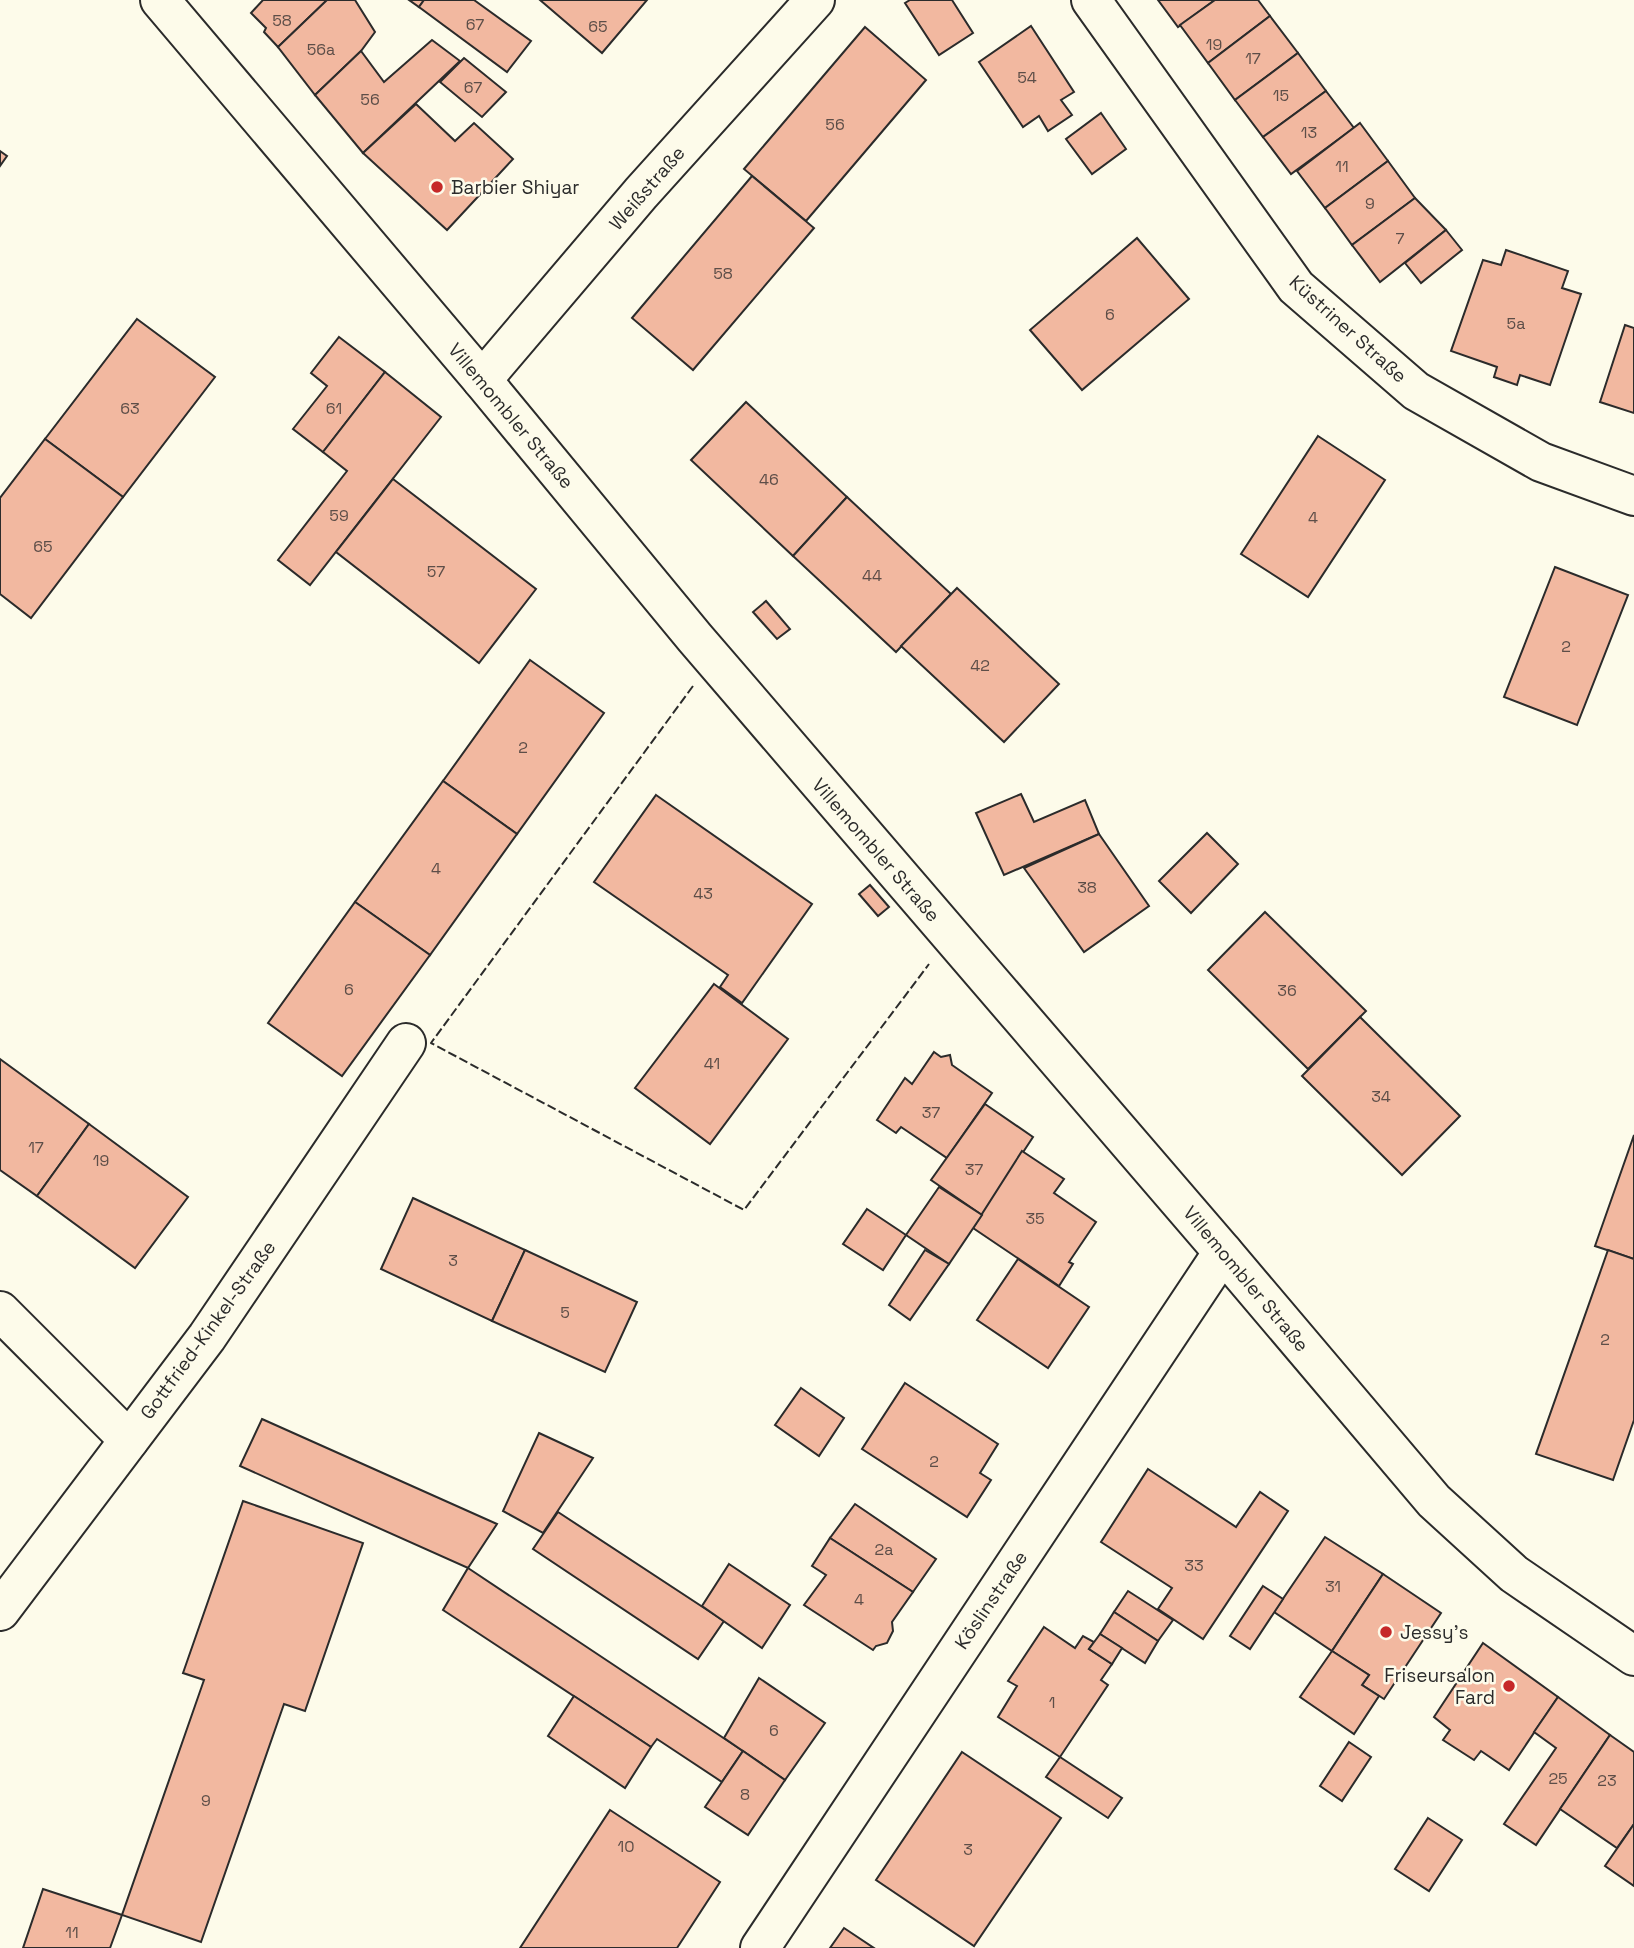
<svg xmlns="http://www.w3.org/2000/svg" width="1634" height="1948" viewBox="0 0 1634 1948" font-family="'Space Grotesk',sans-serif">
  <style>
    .building { fill: #f2b8a0; stroke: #2b2b2b; stroke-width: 2 }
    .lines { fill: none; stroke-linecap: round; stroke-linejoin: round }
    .minor-casing { stroke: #2b2b2b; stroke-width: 42 }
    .minor { stroke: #fdfbea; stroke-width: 38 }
    .fence { stroke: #2b2b2b; stroke-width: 2; stroke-dasharray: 9 3.5; stroke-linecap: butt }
    .poi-dot { fill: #c62828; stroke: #fdfbea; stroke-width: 2.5 }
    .labels { text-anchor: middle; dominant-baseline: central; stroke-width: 5; stroke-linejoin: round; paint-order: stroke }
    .number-label { font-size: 16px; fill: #5d4e48 }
    .poi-label { font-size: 19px; fill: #2b2b2b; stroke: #fdfbea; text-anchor: start }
    .street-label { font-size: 19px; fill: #2b2b2b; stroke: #fdfbea }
  </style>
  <rect width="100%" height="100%" fill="#fdfbea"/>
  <g class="building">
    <path d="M263,0H327L278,47L264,32L266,28L251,13Z"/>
    <path d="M327,0H355L375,32L361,51L315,95L278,47Z"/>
    <path d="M409,0H424L419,7Z"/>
    <path d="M424,0H474L531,41L507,72L419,7Z"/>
    <path d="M540,0H647L602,53Z"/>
    <path d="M910,0H952L973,33L939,55L905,3Z"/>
    <path d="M1158,0H1215L1178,27Z"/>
    <path d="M1215,0H1258L1270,16L1208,63L1180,25Z"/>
    <path d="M1270,16L1298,53L1235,100L1208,63Z"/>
    <path d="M1031,26L1074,92L1061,100L1072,115L1048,131L1039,116L1023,127L979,62Z"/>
    <path d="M865,27L926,80L806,221L744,169Z"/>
    <path d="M432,40L460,61L363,153L315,95L361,51L384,82Z"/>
    <path d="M1298,53L1326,91L1263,137L1235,100Z"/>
    <path d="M464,58L506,92L482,117L440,82Z"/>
    <path d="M1326,91L1354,128L1291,174L1263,137Z"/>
    <path d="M416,104L455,141L474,123L513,159L447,230L363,153Z"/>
    <path d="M1101,113L1126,149L1092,174L1066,139Z"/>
    <path d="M1360,123L1388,161L1325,208L1297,171Z"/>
    <path d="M0,151L7,156L0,166Z"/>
    <path d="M1388,161L1415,198L1352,245L1325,208Z"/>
    <path d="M752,176L814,228L693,370L632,318Z"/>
    <path d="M1415,198L1446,230L1380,282L1352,245Z"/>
    <path d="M1446,230L1462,250L1421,283L1405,263Z"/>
    <path d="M1137,238L1189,299L1082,390L1030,330Z"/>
    <path d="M1506,250L1568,271L1562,288L1581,294L1550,385L1520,375L1517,385L1494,377L1497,367L1451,351L1483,260L1501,265Z"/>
    <path d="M137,319L215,377L123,497L45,439Z"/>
    <path d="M1625,325L1634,328V413L1600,402Z"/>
    <path d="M339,337L385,372L323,452L293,429L327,386L311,373Z"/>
    <path d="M385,372L441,417L310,585L278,560L347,471L323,452Z"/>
    <path d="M746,402L847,497L793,556L691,460Z"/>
    <path d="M1318,436L1385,480L1308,597L1241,554Z"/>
    <path d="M45,439L123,497L31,618L0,594V498Z"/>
    <path d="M393,479L536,589L479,663L336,552Z"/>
    <path d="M847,497L951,594L896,652L793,556Z"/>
    <path d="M1555,567L1628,595L1577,725L1504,697Z"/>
    <path d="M957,588L1059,684L1004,742L901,646Z"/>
    <path d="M766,601L790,629L777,639L753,612Z"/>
    <path d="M530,660L604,713L517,834L443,781Z"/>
    <path d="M443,781L517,834L430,955L355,902Z"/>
    <path d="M1021,794L1034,822L1085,800L1099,834L1004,875L976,813Z"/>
    <path d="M656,795L812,904L742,1003L720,987L728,975L594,882Z"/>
    <path d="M1207,833L1238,864L1191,913L1159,881Z"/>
    <path d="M1099,834L1149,906L1084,952L1024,868Z"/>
    <path d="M870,885L889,907L878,916L859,894Z"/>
    <path d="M355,902L430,955L342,1076L268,1023Z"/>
    <path d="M1265,912L1366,1011L1308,1069L1208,970Z"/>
    <path d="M714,984L788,1039L710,1144L635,1088Z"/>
    <path d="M1360,1017L1460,1116L1402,1175L1302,1076Z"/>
    <path d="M934,1052L941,1057L950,1055L952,1065L992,1093L947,1158L901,1127L896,1133L877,1120L905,1078L912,1084Z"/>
    <path d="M0,1059L89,1124L37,1196L0,1170Z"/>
    <path d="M985,1104L1033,1137L982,1215L931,1180Z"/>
    <path d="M89,1124L188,1197L135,1268L37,1196Z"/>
    <path d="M1634,1135V1259L1595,1246Z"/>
    <path d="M1022,1151L1064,1179L1054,1193L1096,1222L1069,1262L1073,1264L1059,1286L973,1228Z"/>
    <path d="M939,1187L982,1215L949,1264L906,1235Z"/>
    <path d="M413,1198L525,1250L492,1321L381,1269Z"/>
    <path d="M867,1209L906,1235L883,1270L843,1244Z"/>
    <path d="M525,1250L637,1302L605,1372L492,1321Z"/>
    <path d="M925,1250L949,1264L910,1320L889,1305Z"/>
    <path d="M1608,1250L1634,1259V1420L1613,1480L1536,1454Z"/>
    <path d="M1018,1259L1089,1307L1048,1368L977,1320Z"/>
    <path d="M905,1383L998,1444L980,1473L991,1480L967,1517L862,1449Z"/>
    <path d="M801,1388L844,1418L819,1456L775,1425Z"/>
    <path d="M262,1419L497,1524L468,1568L240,1466Z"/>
    <path d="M539,1433L593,1458L543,1533L503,1511Z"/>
    <path d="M1148,1469L1236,1527L1260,1492L1288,1511L1203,1639L1158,1609L1172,1588L1101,1542Z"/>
    <path d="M243,1501L363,1543L305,1711L284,1704L201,1942L122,1915L204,1680L183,1673Z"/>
    <path d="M855,1504L936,1559L913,1592L830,1538Z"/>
    <path d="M558,1512L724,1621L698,1659L533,1549Z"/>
    <path d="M1325,1537L1383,1574L1332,1651L1274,1612Z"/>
    <path d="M830,1538L913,1592L892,1622L893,1631L887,1643L876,1646L873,1650L804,1605L826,1575L812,1566Z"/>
    <path d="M729,1564L790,1605L762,1648L702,1606Z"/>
    <path d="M468,1568L743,1751L722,1782L657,1739L651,1747L443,1610Z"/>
    <path d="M1383,1574L1441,1613L1384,1699L1362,1685L1369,1675L1332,1651Z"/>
    <path d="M1263,1586L1283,1599L1250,1649L1230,1636Z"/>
    <path d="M1128,1591L1173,1620L1158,1641L1114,1612Z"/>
    <path d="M1114,1612L1158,1641L1145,1663L1100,1634Z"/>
    <path d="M1044,1627L1075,1648L1083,1636L1094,1642L1089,1649L1112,1664L1101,1680L1108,1685L1060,1757L998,1717L1017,1686L1008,1681Z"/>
    <path d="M1100,1634L1122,1648L1112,1664L1089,1649Z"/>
    <path d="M1483,1643L1558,1697L1509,1770L1481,1751L1474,1760L1443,1740L1450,1730L1434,1717Z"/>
    <path d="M1332,1651L1369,1675L1362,1685L1379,1696L1354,1734L1300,1697Z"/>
    <path d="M759,1678L825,1723L785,1780L724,1738Z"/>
    <path d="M574,1696L651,1747L625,1788L548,1736Z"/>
    <path d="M1558,1697L1610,1735L1536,1845L1504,1824L1556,1748L1534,1732Z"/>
    <path d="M1610,1735L1634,1752V1824L1617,1848L1560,1809Z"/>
    <path d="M1349,1742L1371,1757L1342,1801L1320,1786Z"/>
    <path d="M743,1751L785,1780L748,1835L705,1807Z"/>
    <path d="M962,1752L1061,1818L974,1946L876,1880Z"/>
    <path d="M1060,1757L1122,1798L1108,1818L1046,1777Z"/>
    <path d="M610,1810L720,1882L677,1948H520Z"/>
    <path d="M1428,1818L1462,1840L1429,1891L1395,1869Z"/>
    <path d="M1634,1824V1886L1605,1866Z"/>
    <path d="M43,1889L122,1915L110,1948H23Z"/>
    <path d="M844,1928L874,1948H830Z"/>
  </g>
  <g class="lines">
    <defs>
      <g id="minor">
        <path d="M160,0L482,380L695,638L1223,1252L1434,1501L1514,1574L1634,1656"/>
        <path d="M1091,0L1296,287L1416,391L1541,462L1634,496"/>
        <path d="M482,380L641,193L815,0"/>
        <path d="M0,1311L129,1440"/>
        <path d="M0,1611L207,1337L406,1043"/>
        <path d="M760,1948L1223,1252"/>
      </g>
    </defs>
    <use href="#minor" class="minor-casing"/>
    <use href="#minor" class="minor"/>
    <path class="fence" d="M693,686L431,1043L744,1210L929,964"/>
  </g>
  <g class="poi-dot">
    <circle cx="437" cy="187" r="7"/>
    <circle cx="1386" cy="1632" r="7"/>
    <circle cx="1509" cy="1686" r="7"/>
  </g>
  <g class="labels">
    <g class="number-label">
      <text x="282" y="20">58</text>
      <text x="475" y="24">67</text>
      <text x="598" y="26">65</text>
      <text x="1214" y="44">19</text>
      <text x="321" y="49">56a</text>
      <text x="1253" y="58">17</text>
      <text x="1027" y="77">54</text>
      <text x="473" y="87">67</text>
      <text x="1281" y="95">15</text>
      <text x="370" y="99">56</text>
      <text x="835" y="124">56</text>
      <text x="1309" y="132">13</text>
      <text x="1342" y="166">11</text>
      <text x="1370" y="203">9</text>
      <text x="1400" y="238">7</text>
      <text x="723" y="273">58</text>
      <text x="1110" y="314">6</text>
      <text x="1516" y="323">5a</text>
      <text x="130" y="408">63</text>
      <text x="334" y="408">61</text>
      <text x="769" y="479">46</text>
      <text x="339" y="515">59</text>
      <text x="1313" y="517">4</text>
      <text x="43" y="546">65</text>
      <text x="436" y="571">57</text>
      <text x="872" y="575">44</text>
      <text x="1566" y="646">2</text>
      <text x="980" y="665">42</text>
      <text x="523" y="747">2</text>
      <text x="436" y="868">4</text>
      <text x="1087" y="887">38</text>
      <text x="703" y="893">43</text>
      <text x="349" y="989">6</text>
      <text x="1287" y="990">36</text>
      <text x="712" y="1063">41</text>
      <text x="1381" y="1096">34</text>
      <text x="931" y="1112">37</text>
      <text x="36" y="1147">17</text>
      <text x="101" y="1160">19</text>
      <text x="974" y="1169">37</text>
      <text x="1035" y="1218">35</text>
      <text x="453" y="1260">3</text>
      <text x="565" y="1312">5</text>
      <text x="1605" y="1339">2</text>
      <text x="934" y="1461">2</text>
      <text x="884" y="1549">2a</text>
      <text x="1194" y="1565">33</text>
      <text x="1333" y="1586">31</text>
      <text x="859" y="1599">4</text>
      <text x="1052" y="1702">1</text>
      <text x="774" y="1730">6</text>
      <text x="1558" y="1778">25</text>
      <text x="1607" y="1780">23</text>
      <text x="745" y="1794">8</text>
      <text x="206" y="1800">9</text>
      <text x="626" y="1846">10</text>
      <text x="968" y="1849">3</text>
      <text x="72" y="1932">11</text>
    </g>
    <g class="poi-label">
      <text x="451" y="187">Barbier Shiyar</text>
      <text x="1400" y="1632">Jessy's</text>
      <text x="1495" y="1675" text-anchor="end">Friseursalon<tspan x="1495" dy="22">Fard</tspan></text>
    </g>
    <g class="street-label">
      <text transform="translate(647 188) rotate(-49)">Weißstraße</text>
      <text transform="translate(1348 329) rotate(42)">Küstriner Straße</text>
      <text transform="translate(511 416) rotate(50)">Villemombler Straße</text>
      <text transform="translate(876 850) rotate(49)">Villemombler Straße</text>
      <text transform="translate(1246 1279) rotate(50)">Villemombler Straße</text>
      <text transform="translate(208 1330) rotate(-54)">Gottfried-Kinkel-Straße</text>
      <text transform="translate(991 1600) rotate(-56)">Köslinstraße</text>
    </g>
  </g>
</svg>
